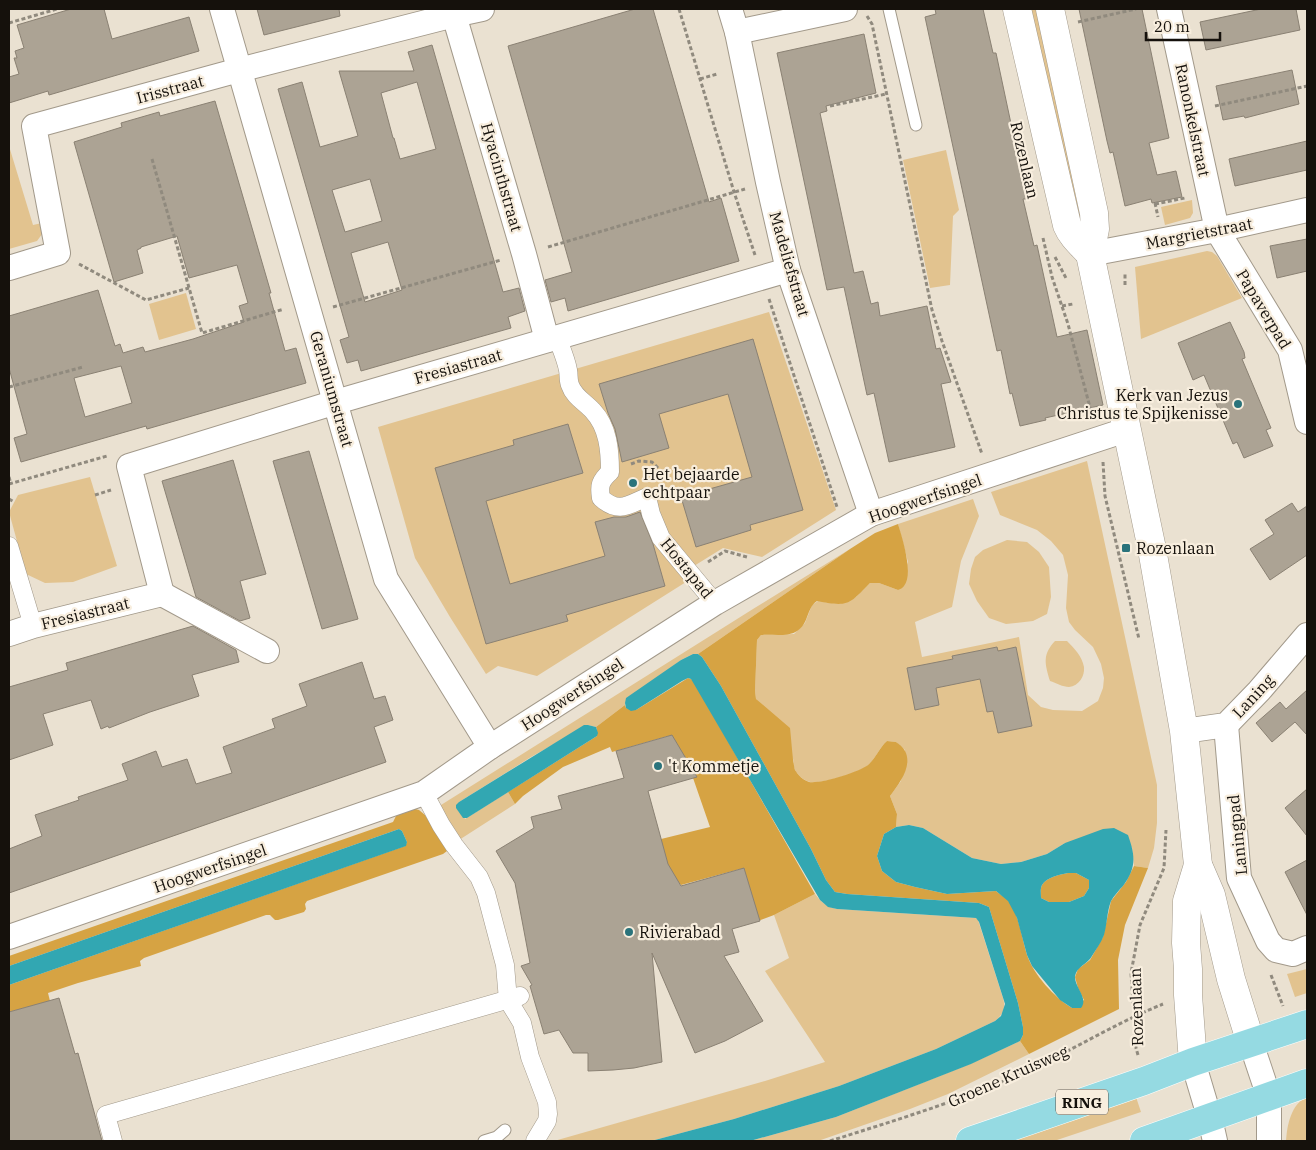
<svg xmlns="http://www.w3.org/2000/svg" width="1316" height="1150" viewBox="0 0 1316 1150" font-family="'IBM Plex Serif',serif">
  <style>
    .green { fill: #e2c38f }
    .forest { fill: #d6a343 }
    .water { fill: #32a7b2; fill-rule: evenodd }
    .building { fill: #aca394; stroke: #8a8173; fill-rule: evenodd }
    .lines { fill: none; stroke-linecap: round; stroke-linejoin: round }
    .service-casing { stroke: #a2998a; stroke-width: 13 }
    .pedestrian-casing { stroke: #a2998a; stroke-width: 19 }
    .minor-casing { stroke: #a2998a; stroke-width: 26 }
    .tertiary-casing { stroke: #a2998a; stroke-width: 29 }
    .primary-casing { stroke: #fff; stroke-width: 29 }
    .path { stroke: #908a7e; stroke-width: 3; stroke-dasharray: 4 2.5; stroke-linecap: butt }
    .service { stroke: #fff; stroke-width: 11 }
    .pedestrian { stroke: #fff; stroke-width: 18 }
    .minor { stroke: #fff; stroke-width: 24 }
    .tertiary { stroke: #fff; stroke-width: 28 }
    .primary { stroke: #95dae2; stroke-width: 28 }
    .poi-dot { fill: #2a737b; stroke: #f8eede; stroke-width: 2 }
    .labels { text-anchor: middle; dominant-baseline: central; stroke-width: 4.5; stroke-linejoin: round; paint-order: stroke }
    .shield { fill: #f8eede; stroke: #59534b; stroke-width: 1 }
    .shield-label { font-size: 15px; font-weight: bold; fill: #15110c }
    .street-label { font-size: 16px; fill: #15110c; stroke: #f8eede }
    .poi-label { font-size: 16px; fill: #15110c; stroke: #f8eede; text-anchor: start }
  </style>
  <rect width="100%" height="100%" fill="#eae1d1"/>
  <g class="green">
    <path d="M1026,9H1043L1087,214L1078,228Z"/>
    <path d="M9,146L33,225L42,223L45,230L37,241L9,249Z"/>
    <path d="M946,150L959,210L953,216L950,285L930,288L903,160Z"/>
    <path d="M1192,200L1193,213L1190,218L1165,225L1161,207Z"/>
    <path d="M1207,251L1212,252L1217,256L1242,298L1141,339L1135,267Z"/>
    <path d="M186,293L196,329L159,340L149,304Z"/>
    <path d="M769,312L836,510L762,557L723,548L681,574L686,582L537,676L498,666L486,674L450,617L415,558L378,427Z"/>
    <path d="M1087,461L1157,785V823L1154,848L1148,868L1134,866L1132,847L1065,843L1047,854L1021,862L1001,864L972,858L923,828L909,825L896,827L897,814L890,796L901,781L905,750L896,742L887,741C878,749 876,759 867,766C858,773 822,784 810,782C804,781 795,773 794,767C793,764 794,761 793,759L756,699L755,691L757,640L761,635L794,634L805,623L812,605L818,601L830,603L856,597L870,583H879L898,590L908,562L898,524L973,499L979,516L961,561L952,607L915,622L922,657L1019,637L1028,695L1041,707L1053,710L1082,711L1098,701L1103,688L1104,678L1101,664L1093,647L1075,630L1069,622L1066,608L1068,575L1063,555L1051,541L1037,530L1000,515L991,492Z"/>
    <path d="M90,477L117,566L73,582L45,583L26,574L9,512L18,495Z"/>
    <path d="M1007,540L1027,542L1039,552L1049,567L1051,597L1047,614L1033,621L1006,624L989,618L977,601L969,584L971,569L975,557L983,550Z"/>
    <path d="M850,549L698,654H693L681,660L625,703V705L596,727L588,725L531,757L459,802L465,819L508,792L515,804L459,840L441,808V805L753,609Z"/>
    <path d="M1055,641H1067C1074,648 1082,656 1084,667C1085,676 1079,686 1069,687C1063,687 1056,683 1050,681C1045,664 1042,655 1055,641Z"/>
    <path d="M815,894C821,902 827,907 837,909L976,918L978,920L1003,998C1006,1008 1003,1015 995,1021L936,1049L839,1086L734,1119L651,1141H554L765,1081L825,1062L765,971L789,958L774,915Z"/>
    <path d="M1307,969V993L1295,997L1287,974Z"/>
    <path d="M1020,1041L1029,1054L948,1094L910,1109L818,1141H750L836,1117L970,1064Z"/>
    <path d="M1136,1097L1141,1112L1054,1141H1010Z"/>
    <path d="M1307,1097V1141H1286C1287,1125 1291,1104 1307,1097Z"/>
  </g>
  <g class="forest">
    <path d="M898,524C902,537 914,574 904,586C903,588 900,589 898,590L879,583H870C849,605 848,607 817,601C811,605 810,610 807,617C799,640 782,634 761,635L757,640L755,691L756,699L790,728C791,735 793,765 795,770C798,775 803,780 809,782C821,784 859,772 868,765C876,758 879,748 887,741L896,742C899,744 903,747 905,751C913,766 899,784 890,796L897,814L896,827L884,834L877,856L882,871L896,882L915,887L947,894L996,891C999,894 1005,897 1008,900C1019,914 1022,939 1027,955C1034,975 1054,997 1072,1008L1084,1000L1078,988L1075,977L1078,969L1090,960L1103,937L1111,901L1126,882L1134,866L1148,868L1125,925L1118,960L1119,1009L1029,1054L1020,1041L1023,1035V1027L1018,1003L989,907L979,903L847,894L835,892L826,880L811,849L721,686L702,657L698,654L850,549L875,533Z"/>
    <path d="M688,678L693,680L815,894L774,915L755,922L740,869L681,885L664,865L657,840L710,827L693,778L668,736L612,752L610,747L563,767L523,796L515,804L508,792L597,736V730L596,727L625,705L626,708L636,710Z"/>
    <path d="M412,808L419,810L425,815L447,851L443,854L307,901L305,904L306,909L304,912L278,920H275L270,915H266L144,958L140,961L141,966L78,983L48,993L50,1001L9,1012V985L405,846L407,842L402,831L399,829L9,966V956L393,822L398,812Z"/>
    <path d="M1068,873H1076L1089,880V888L1084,896L1069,902H1049L1041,898C1041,894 1040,889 1042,885C1047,877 1059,875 1068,873Z"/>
  </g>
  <g class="water">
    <path d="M693,654H698L702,657L721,686L811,849L826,880L835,892L847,894L979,903L989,907L1018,1003L1023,1027V1035L1020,1041L971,1064L836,1117L750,1141H651L734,1119L839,1086L936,1049L995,1021L1001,1016L1005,1004L979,922L976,918L837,909L828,907L820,900L691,679L688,678L682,681L636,710L631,711L626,708L625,703L626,698L681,660Z"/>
    <path d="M584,725H588L596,727L598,733L597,736L467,818H463L456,808V805L459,802Z"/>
    <path d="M909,825L923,828L972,858L1001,864L1021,862L1047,854L1065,843L1103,829L1114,828L1128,835C1135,855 1137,867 1123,886C1119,890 1114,896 1111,901C1107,911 1107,925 1104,935C1101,943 1096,949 1092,956C1088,964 1077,966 1075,976C1074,987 1089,998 1081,1008H1072L1060,1000L1032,966L1027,955L1017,918L1008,901L996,891L947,894L915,887L896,882L882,871L877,856L884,834L896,827ZM1068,873H1076L1089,880V888L1084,896L1069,902H1049L1041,898C1041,894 1040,889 1042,885C1047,877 1059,875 1068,873Z"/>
    <path d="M399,829L402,831L407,842L406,846L9,985V966Z"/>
  </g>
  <g class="building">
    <path d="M71,9H104L112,39L189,17L199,51L49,95L48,91L9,103V77L19,74L14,58H17L15,51L24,48L17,25Z"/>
    <path d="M257,9H339L340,16L264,35Z"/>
    <path d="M635,9H653L709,202L721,198L739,261L568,311L565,298L551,302L545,280L572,272L508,46Z"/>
    <path d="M935,9H983L993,53H996L1027,199H1023L1034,246L1037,245L1057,337L1087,330L1103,405L1045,418L1046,420L1020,426L1012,393L1010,394L1001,350L997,351L925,17L936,14Z"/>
    <path d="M1079,9H1142L1169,138L1149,143L1157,175L1176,171L1182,197L1152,203L1151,199L1125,206L1113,152L1110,153L1107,141Z"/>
    <path d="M1261,9H1296L1300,30L1206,50L1200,22Z"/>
    <path d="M864,34L876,93L826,106L827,111L820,113L854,273L863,271L871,304L878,302L880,316L927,306L936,349L940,348L951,382L941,384L955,447L889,462L874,393L867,395L844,287L827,290L777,53Z"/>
    <path d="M432,45L503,292L519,288L525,311L508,317L511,328L361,371L358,360L347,363L340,340L349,337L278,89L302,82L320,147L358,136L339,71H414L408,52ZM417,82L436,149L400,159L394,138H393L381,93ZM370,179L382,221L345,232L332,190ZM388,242L402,290L365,302L351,253Z"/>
    <path d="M1292,70L1299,104L1245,118L1244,116L1223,120L1216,86Z"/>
    <path d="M215,101L271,293H269L285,351L296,348L306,383L147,429L146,426L21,462L14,438L27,434L9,368V316L98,290L115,346L120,344L123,353L143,347L145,352L193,339L244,322L239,306L248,303L237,265L189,278L177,236L141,247V248L137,250L143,273L114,282L74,142L122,127L121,123L159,112L160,116ZM121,366L132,403L85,417L74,378Z"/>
    <path d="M1307,141V170L1235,186L1229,159Z"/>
    <path d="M1307,239V271L1277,278L1270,246Z"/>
    <path d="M1230,322L1244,352L1245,358L1242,359L1271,428L1266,430L1273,446L1244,458L1237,442L1233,444L1204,375L1193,380L1178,343Z"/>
    <path d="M753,339L803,510L750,525L751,530L696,547L681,497L752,477L728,394L659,414L669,448L622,462L615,429L608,413L599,384Z"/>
    <path d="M568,424L583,473L486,501L510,584L605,556L595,522L614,517H626L640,512L653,544L665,586L566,615L568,621L486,644L435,468L514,445L513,440Z"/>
    <path d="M309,451L358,619L322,629L273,461Z"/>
    <path d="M233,460L266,574L240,581L250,618L240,621L196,597L162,481Z"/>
    <path d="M1292,503L1298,512L1307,506V555L1270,580L1250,549L1274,534L1265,520Z"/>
    <path d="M193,626L236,650L239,662L192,675L199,696L150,712L109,728L108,726L101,729L91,700L43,714L53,745L9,760V687L68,670L66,663Z"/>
    <path d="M997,647L998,651L1016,647L1032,726L998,733L993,711L987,712L980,679L936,688L939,705L915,710L907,668L953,659L952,656Z"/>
    <path d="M362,662L374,699L385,696L393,720L374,727L386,762L9,893V849L42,836L35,815L79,800L78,797L128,780L122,764L156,751L162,767L187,759L196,784L232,773L223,747L275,728L272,719L307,706L299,684Z"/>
    <path d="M1307,690V735L1295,722L1272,742L1256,723L1280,702L1286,709Z"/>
    <path d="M672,735L697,777L648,791L668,864L681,886L744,868L760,921L732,929L739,952L724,956L763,1021L725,1041L695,1053L652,953L662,1062L634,1068L613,1070L588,1071V1053H573L559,1030L544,1034L530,986L532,985L521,966L530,963L515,883L496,851L534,828L531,817L562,809L558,796L624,778L616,751Z"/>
    <path d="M1307,789V836L1285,808Z"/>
    <path d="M1307,860V915L1285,872Z"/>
    <path d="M59,998L75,1054L78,1053L102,1141H9V1012Z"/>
  </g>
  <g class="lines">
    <defs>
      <g id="service">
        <path d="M889,9L916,125"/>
        <path d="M484,1141L497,1137L505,1130"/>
      </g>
      <g id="pedestrian">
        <path d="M557,337C561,348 566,359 568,370C569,375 568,380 570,385C574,397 585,402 593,411C608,427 610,450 610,472C600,481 599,486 601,498C619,514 628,505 647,497L651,514L661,538L715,603"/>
        <path d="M9,546L33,626"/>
        <path d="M424,793L441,825L454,845L479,877L486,893L505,965L508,1000L522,1023L530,1057L547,1102L548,1114L547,1121L535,1141"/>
        <path d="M113,1141L106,1115L520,996"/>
      </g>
      <g id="minor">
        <path d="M222,9L386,579L490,747"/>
        <path d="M730,9L737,32L768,182L788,270L871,514"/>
        <path d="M1169,9L1217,230L1290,350L1307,422"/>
        <path d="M454,15L524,254L547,340"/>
        <path d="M737,32L845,9"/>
        <path d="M1090,254L1217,230L1307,210"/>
        <path d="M9,268L58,253L34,126L239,70L454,15L482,9"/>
        <path d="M162,594L267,651"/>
        <path d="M9,634L33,626L162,594L129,466L336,402L788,270"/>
        <path d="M1226,725L1239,878L1268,941L1276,950L1293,954L1307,948"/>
        <path d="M1184,731L1226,725L1259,691L1307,635"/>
        <path d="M9,937L424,793L490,747L715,603L871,514L1126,430"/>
        <path d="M1251,1043L1269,1097V1141"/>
        <path d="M1193,1062L1210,1119L1215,1141"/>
      </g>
      <g id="tertiary">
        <path d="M1017,9L1067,225C1072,237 1081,244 1090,254"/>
        <path d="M1050,9L1094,213L1095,229L1090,254L1152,549L1184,731L1198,865L1211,895L1231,979L1251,1043"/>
        <path d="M1193,1062L1188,995V969L1186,943L1187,901L1198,865"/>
      </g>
      <g id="primary">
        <path d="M970,1141L1144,1081L1193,1062L1307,1024"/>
        <path d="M1144,1141L1307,1083"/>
      </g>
    </defs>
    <use href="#service" class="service-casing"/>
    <use href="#pedestrian" class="pedestrian-casing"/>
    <use href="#minor" class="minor-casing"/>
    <use href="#tertiary" class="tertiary-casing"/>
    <use href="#primary" class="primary-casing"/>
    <g class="path">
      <path d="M679,9L734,192L755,255"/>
      <path d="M867,16L872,24L932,310L942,341L982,454"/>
      <path d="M1078,22L1136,9"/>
      <path d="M9,23L57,9"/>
      <path d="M700,79L717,74"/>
      <path d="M830,106L886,94"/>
      <path d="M1215,106L1307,86"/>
      <path d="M152,159L202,333L284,309"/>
      <path d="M1155,203L1158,217"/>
      <path d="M1155,204L1185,198"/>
      <path d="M1043,238L1052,277L1068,324L1092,415"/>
      <path d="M548,247L745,189"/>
      <path d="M1055,257L1067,280"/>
      <path d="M79,264L146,300L189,288"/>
      <path d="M1125,285V272"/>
      <path d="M769,299L837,507"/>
      <path d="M1062,306L1073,304"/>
      <path d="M333,307L501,260"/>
      <path d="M9,387L83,367"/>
      <path d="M1103,462L1105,496L1139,639"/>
      <path d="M631,464L639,461L652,462L659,469L660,481"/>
      <path d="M9,477L11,484"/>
      <path d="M9,484L107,456"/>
      <path d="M95,495L111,490"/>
      <path d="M9,499L14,502"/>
      <path d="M708,562L725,551L747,557"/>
      <path d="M1271,975L1283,1006"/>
      <path d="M1138,1055L1136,1048L1131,973L1140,925L1164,868L1166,830"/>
      <path d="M830,1141C896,1120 963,1100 1027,1071C1073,1050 1116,1023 1163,1004"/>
    </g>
    <use href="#service" class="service"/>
    <use href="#pedestrian" class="pedestrian"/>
    <use href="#minor" class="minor"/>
    <use href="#tertiary" class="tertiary"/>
    <use href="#primary" class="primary"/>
  </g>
  <g class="poi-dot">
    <circle cx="1238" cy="404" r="5"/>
    <circle cx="633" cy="483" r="5"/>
    <rect x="1121" y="543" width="10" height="10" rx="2.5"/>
    <circle cx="658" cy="766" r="5"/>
    <circle cx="629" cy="932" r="5"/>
  </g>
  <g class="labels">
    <rect class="shield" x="1056" y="1089.5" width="52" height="25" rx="4"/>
    <g class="shield-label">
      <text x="1082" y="1102">RING</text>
    </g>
    <g class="street-label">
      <text transform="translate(170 89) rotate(-15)">Irisstraat</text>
      <text transform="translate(1193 120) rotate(78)">Ranonkelstraat</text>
      <text transform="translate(1025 160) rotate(77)">Rozenlaan</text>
      <text transform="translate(502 177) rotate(74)">Hyacinthstraat</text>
      <text transform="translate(1199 233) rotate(-11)">Margrietstraat</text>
      <text transform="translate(790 264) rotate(74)">Madeliefstraat</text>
      <text transform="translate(1264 309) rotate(59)">Papaverpad</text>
      <text transform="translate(458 366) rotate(-16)">Fresiastraat</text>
      <text transform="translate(332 389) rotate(74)">Geraniumstraat</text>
      <text transform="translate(925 498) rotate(-19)">Hoogwerfsingel</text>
      <text transform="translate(687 568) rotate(51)">Hostapad</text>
      <text transform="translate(85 613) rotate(-14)">Fresiastraat</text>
      <text transform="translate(572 694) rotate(-33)">Hoogwerfsingel</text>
      <text transform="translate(1253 696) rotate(-47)">Laning</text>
      <text transform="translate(1237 835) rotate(-96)">Laningpad</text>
      <text transform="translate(210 868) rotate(-19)">Hoogwerfsingel</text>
      <text transform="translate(1136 1007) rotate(-92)">Rozenlaan</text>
      <text transform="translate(1008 1076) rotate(-24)">Groene Kruisweg</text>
    </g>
    <g class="poi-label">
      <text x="1228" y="395" text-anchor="end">Kerk van Jezus<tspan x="1228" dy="18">Christus te Spijkenisse</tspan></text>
      <text x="643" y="474">Het bejaarde<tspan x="643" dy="18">echtpaar</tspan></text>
      <text x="1136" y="548">Rozenlaan</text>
      <text x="668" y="766">'t Kommetje</text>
      <text x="639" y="932">Rivierabad</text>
    </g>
  </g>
  <rect width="1316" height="1150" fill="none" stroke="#15110c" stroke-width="20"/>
  <path d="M1146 32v8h74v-8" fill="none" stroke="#15110c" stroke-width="2.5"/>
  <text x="1154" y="32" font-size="15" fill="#15110c" stroke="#f8eede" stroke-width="4" paint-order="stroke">20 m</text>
</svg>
